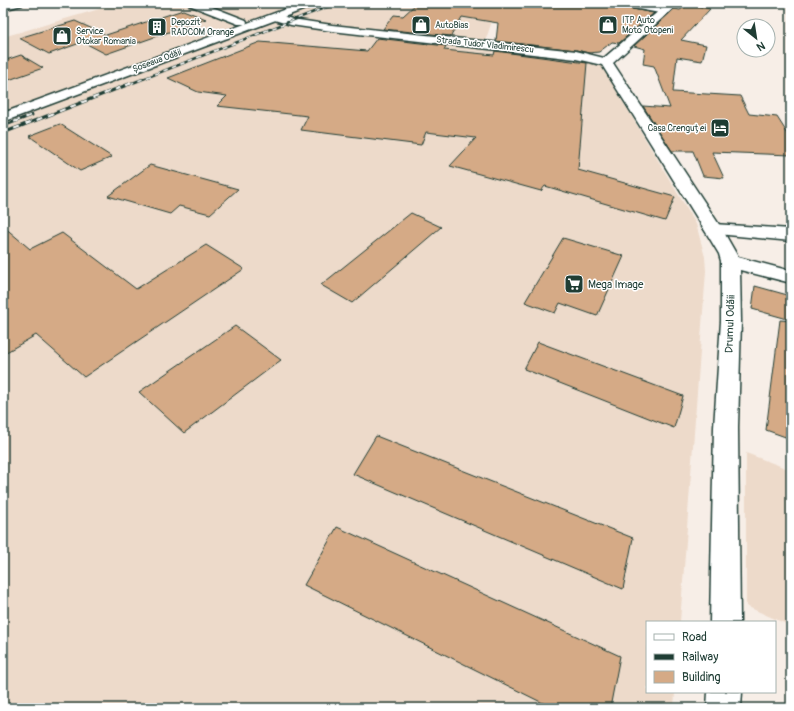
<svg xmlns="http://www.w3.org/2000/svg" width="794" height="711" viewBox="0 0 794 711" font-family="Pangolin,sans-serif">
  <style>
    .built { fill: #eddaca }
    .building { fill: #d5aa86; stroke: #1f3d34 }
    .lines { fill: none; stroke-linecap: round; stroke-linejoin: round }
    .minor-casing { stroke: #1f3d34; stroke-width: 3 }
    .tertiary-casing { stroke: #1f3d34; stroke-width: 3 }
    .primary-casing { stroke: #1f3d34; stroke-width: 3 }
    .minor { fill: #fff; fill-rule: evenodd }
    .tertiary { fill: #fff; fill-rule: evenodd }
    .primary { fill: #fff; fill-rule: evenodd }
    .rail-far1-casing { stroke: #1f3d34; stroke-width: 2.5 }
    .rail-casing { stroke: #1f3d34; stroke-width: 3 }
    .rail-far1 { stroke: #fff; stroke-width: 1.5; stroke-dasharray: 4.5; stroke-linecap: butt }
    .rail { stroke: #fff; stroke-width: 2; stroke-dasharray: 6; stroke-linecap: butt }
    .labels { text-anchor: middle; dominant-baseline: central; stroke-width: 3; stroke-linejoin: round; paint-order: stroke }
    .far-poi-label { font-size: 9px; fill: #1f3d34; stroke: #fff; text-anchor: start }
    .far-street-label { font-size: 9px; fill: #1f3d34; stroke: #fff }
    .poi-label { font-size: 11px; fill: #1f3d34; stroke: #fff; text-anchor: start }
    .street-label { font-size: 11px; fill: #1f3d34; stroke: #fff }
  </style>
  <rect width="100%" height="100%" fill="#f7eee7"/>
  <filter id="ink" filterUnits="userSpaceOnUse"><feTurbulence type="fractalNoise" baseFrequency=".025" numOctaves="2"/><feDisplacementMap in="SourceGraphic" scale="8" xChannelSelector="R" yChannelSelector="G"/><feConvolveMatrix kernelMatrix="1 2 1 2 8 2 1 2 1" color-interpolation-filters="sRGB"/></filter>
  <g filter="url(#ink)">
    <g class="built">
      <path d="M120,3H498L485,42L595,55L696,224L705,257L706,271L680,622H647V692H675L674,708H3V37Z"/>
      <path d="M746,453L791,470V626L746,606Z"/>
    </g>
    <g class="building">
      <path d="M417,3H616L622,7L654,13L619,43L612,42L599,52L589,53L576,50L496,41L498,23L462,17L451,36L383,29L394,15L403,16Z"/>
      <path d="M690,4L710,9L681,40L706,45L702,61L677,57L673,92L740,96L749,114L777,117L791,139V155L712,152L724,178L703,176L693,151H672L643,106L670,108L654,66L643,64L645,49L634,46L674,9L680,10Z"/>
      <path d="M183,10L206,19L106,54L83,42L49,54L19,38L75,21L106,35Z"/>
      <path d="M377,38L446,46L444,50L494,55L495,51L587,63L578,170L675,197L665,221L545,186L541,191L450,166L476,138L426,132L421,145L301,130L308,116L217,106L227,96L198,92L168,78L260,42L367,51Z"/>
      <path d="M21,55L43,68L3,82V61Z"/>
      <path d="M60,124L112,157L80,171L29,136Z"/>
      <path d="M150,165L238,189L210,214L179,206L170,214L108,196Z"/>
      <path d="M411,213L441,227L352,303L321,285Z"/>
      <path d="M3,226L30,249L62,233L136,289L206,245L244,269L84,377L36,335L3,354Z"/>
      <path d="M563,238L624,256L597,316L560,303L555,313L525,302Z"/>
      <path d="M755,286L791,296V320L752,309Z"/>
      <path d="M780,320L791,321V439L766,430Z"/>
      <path d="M235,326L281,360L184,433L139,392Z"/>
      <path d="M538,342L683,396L674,428L524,369Z"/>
      <path d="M376,436L633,538L623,589L353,474Z"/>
      <path d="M337,527L620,656L610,708H553L304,585Z"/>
    </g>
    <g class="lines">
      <defs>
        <g id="minor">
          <path d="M23,3L22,5L3,10V4Z"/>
          <path d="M188,3H202L246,20L247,22L246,24H238L189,5Z"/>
          <path d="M617,3H639L669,9L670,11L665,14L622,6Z"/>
          <path d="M713,224L791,229V241L707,233L704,229L707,225Z"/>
        </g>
        <g id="tertiary">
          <path d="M668,3H679L613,63L722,229L738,257L791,271V283L740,270L741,321L738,427L740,622H710L714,427L721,321V261L719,254L704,229L602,65L576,59L332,31L291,25L271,19L270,17L275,14L292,19L332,25L576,51L604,58Z"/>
          <path d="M708,692H742L741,708H707Z"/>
        </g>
        <path id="primary" d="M302,3H317L316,5L3,122V113Z"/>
      </defs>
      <use href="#minor" class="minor-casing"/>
      <use href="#tertiary" class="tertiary-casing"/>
      <use href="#primary" class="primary-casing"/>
      <use href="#minor" class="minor"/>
      <use href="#tertiary" class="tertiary"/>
      <use href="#primary" class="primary"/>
      <defs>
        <path id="rail-far1" d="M130,84L337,3"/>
        <g id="rail">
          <path d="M3,126L32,115"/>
          <path d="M3,133L132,83"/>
        </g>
      </defs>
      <use href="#rail-far1" class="rail-far1-casing"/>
      <use href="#rail" class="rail-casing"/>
      <use href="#rail-far1" class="rail-far1"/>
      <use href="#rail" class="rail"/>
    </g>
  </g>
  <defs>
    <symbol id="shop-square" viewBox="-11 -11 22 22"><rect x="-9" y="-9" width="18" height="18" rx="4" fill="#1f3d34" stroke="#fff"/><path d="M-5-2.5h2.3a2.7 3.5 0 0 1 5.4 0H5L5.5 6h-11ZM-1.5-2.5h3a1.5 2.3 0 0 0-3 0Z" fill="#fff"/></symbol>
    <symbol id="building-square" viewBox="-11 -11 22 22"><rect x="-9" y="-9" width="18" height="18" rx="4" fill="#1f3d34" stroke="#fff"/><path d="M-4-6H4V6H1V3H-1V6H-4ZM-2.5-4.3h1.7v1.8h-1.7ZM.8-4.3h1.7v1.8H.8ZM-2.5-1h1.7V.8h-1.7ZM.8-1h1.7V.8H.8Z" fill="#fff"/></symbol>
    <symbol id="hotel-square" viewBox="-11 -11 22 22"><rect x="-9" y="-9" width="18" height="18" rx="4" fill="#1f3d34" stroke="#fff"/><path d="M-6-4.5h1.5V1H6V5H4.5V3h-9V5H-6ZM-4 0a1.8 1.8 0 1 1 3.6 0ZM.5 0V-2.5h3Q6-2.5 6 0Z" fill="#fff"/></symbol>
    <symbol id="supermarket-square" viewBox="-11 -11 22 22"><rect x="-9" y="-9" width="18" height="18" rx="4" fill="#1f3d34" stroke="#fff"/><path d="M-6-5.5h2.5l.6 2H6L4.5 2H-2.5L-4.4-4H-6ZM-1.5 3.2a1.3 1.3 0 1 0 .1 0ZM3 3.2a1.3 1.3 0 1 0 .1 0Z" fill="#fff"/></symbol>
  </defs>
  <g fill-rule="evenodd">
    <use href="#shop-square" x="410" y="14" width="22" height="22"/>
    <use href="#shop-square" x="597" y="14" width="22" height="22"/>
    <use href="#building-square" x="146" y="16" width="22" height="22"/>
    <use href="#shop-square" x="51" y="25" width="22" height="22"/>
    <use href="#hotel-square" x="709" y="117" width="22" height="22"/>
    <use href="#supermarket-square" x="563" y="273" width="22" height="22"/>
  </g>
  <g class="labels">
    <g class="far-poi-label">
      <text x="622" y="20">ITP Auto<tspan x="622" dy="10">Moto Otopeni</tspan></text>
      <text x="171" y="22">Depozit<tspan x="171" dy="10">RADCOM Orange</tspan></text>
      <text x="435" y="25">AutoBias</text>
      <text x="76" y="31">Service<tspan x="76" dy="10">Otokar Romania</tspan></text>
      <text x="706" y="128" text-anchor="end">Casa Crenguței</text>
    </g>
    <g class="far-street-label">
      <text transform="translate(485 45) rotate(6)">Strada Tudor Vladimirescu</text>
      <text transform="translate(157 61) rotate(-20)">Șoseaua Odăii</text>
    </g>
    <g class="poi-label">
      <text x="588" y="284">Mega Image</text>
    </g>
    <g class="street-label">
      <text transform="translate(730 324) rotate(-88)">Drumul Odăii</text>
    </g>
  </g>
  <rect width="794" height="711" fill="none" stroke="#fff" stroke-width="16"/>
  <rect x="8" y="8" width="778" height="695" fill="none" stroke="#1f3d34" stroke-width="1.5" filter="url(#ink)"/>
  <rect x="646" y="621" width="130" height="72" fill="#ffffff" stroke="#a5b1ae"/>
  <rect x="654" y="634" width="20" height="6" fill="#ffffff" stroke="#a5b1ae"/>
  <text x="682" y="641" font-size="12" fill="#1f3d34">Road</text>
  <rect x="654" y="654" width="20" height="6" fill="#1f3d34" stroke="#a5b1ae"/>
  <text x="682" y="661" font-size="12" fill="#1f3d34">Railway</text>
  <rect x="654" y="671" width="20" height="12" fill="#d5aa86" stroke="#a5b1ae"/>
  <text x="682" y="681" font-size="12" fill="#1f3d34">Building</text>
  <g transform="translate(756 38) rotate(150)"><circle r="19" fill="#ffffff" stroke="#a5b1ae"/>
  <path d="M0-3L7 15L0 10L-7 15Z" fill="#1f3d34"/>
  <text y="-6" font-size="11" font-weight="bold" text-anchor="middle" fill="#1f3d34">N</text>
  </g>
</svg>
